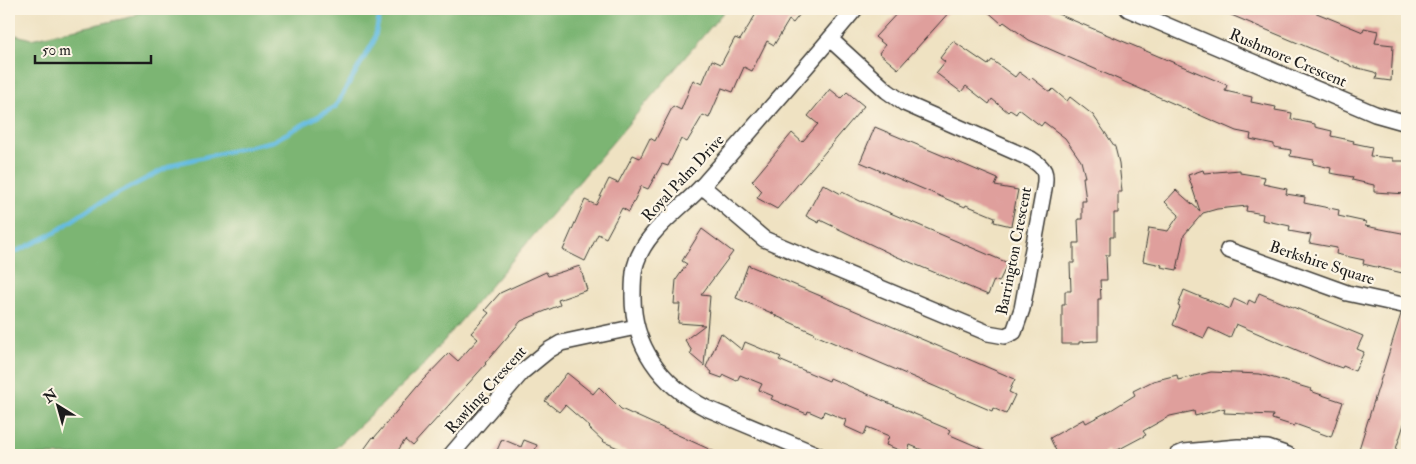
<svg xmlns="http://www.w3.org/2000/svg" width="1416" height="464" viewBox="0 0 1416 464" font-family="'IM FELL Double Pica',serif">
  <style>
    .forest { fill: #7bb573; stroke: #4c6848 }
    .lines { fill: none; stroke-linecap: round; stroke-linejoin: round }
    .stream { stroke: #65bce2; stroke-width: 4.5 }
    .building { fill: #df9f9c }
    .street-casing { stroke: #3c3a35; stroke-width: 18 }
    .street { stroke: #fff; stroke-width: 15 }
    .labels { text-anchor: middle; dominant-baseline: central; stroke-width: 4.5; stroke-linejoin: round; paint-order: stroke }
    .street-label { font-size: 16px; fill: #1c1c1c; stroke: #fcf5e5 }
  </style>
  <rect width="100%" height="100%" fill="#fcf5e5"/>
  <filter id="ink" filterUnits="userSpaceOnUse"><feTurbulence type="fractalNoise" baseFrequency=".02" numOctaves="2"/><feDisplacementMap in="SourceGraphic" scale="10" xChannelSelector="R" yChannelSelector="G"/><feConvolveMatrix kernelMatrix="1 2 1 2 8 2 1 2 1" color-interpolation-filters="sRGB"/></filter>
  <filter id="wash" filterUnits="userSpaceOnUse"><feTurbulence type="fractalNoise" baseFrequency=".0096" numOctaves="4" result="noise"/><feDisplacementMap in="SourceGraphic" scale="20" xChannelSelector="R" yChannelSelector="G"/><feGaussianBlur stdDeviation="1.12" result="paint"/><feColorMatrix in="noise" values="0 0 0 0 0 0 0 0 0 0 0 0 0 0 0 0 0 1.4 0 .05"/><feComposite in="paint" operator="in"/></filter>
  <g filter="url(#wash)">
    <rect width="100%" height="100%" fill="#efe2c2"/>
    <path class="forest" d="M146,9H726L419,370L328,455H9V33L31,39L131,17Z"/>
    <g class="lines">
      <path class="stream" d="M9,255L54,233L92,207L174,164L273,141L335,107L374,41L381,9"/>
    </g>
    <g id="blocks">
      <g class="building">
        <path d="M759,9H804L793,23L789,20L774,45L767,41L752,71L744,67L733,92L722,88L709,118L703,115L687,142L681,139L668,166L662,164L648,189L641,186L629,212L622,208L606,238L598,234L585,261L563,250L585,200L596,205L609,179L618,183L633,155L640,158L650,138L655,141L673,106L681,110L693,80L702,84L712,60L721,64L735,38L740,40Z"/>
        <path d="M901,9H952L898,69L879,53L885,45L875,37Z"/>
        <path d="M985,9H1046L1227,85L1225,91L1252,97L1251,102L1276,107L1275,110L1292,113L1291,119L1315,124V127L1332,131L1331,136L1354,141L1353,143L1372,147L1370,156L1393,158V161H1407V194L1374,192V185L1352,180L1353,177L1330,173L1331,168L1313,164L1314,160L1290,156L1291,150L1274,147V144L1250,139L1251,134L1236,131L1029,40L1004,22L1002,24Z"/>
        <path d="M1217,9H1307L1363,32L1364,28L1378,31L1375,43L1393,45L1391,81L1376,79L1377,74L1374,72L1350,66V65Z"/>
        <path d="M953,41L988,65L992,60L1015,77L1019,72L1030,80L1032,78L1050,92L1053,89L1067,101L1070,97L1093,115L1115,147L1119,163L1122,192H1118V213H1114V237H1110V255H1106L1107,280H1100L1101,299H1098V341L1079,342V344H1062V305H1065V291H1071L1070,263H1074V243H1079L1078,219H1082V201H1086L1083,177H1085L1081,161L1065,138L1044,122L1041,126L1019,109L1016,114L1010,110L1008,112L992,99L989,104L966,86L961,92L936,73L945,62L940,58Z"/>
        <path d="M830,89L841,98L847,92L864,106L777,209L757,198L762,191L752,181L792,133L802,142L818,124L808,116Z"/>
        <path d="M875,127L998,179L995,186L1018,190L1011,226L994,222L995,217L966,205L965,207L860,162Z"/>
        <path d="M1203,170L1204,173L1240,170V173L1265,177L1263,184L1287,189L1286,194L1305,197L1304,203L1339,210L1338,216L1366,222L1365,226L1407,234V274L1363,264L1364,260L1336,254L1337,248L1309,243L1311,235L1289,231L1290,226L1262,220L1263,214L1246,211L1247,206L1217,209L1203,213L1184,235L1177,270L1161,267L1162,265L1143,261L1149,228L1168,231L1179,215L1165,202L1176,190L1200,211L1188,175Z"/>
        <path d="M823,184L841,194L842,192L862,202V201L1008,263L999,282L994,280L988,295L893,255L820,220L819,223L806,216Z"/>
        <path d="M702,229L733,252L701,295L710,296L704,366L690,354L692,351L685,340L705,325L678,323L680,304H674L676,280L687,264L682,261Z"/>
        <path d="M748,265L1015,379L1009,392L1015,395L1006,414L993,408L992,411L813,334L814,333L774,315V314L736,298Z"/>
        <path d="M580,266L587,290L558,300L560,305L521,321L485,363L486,364L412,446L405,440L395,455H360L373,437L374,438L422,381L449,353L458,361L478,339L471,333L489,313L485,310L500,293L546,272L548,276Z"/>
        <path d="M1184,290L1230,309L1234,299L1247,305L1249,300L1255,303L1259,293L1363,336L1357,349L1364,352L1355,371L1343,366L1342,368L1327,363L1236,324L1230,338L1209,328L1204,338L1173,325L1180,307L1178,306Z"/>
        <path d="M1401,314L1407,315V415L1394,455H1380L1359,449Z"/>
        <path d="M721,333L742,350L745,342L781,357L779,360L798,368L829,381L830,378L931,421V422L950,430L948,434L997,455H934L910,445L907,453L886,445L889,436L867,427L864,435L844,426L846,420L824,411L822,417L808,411L807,414L771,399L773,396L759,390L762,384L740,375L737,381L724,375L722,378L711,374L712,372L706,367Z"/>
        <path d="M1211,372L1260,374L1311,389L1310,391L1343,402L1331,437L1295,424L1294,426L1272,419L1273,415L1224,413L1225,408L1195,416L1194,411L1170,416L1143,431L1146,435L1110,454L1108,450L1099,455H1058L1050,438L1084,419L1086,423L1111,410L1135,395L1133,391L1153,381L1177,375L1178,380Z"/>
        <path d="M567,373L593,394L599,387L621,409L722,455H634L604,442L589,428L590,427L565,405L559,412L545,401Z"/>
        <path d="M502,439L521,447L524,440L537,445L534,453L540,455H495Z"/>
      </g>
    </g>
  </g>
  <g filter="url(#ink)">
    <use href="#blocks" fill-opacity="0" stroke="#3c3a35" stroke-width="1"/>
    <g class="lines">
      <defs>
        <g id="street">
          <path d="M1128,9L1375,114L1407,123"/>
          <path d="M702,186L764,239L988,333L1005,336L1014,332L1022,309L1044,189C1047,172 1045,168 1031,159L904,103L887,91L830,39"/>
          <path d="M1228,250L1347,293L1407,306"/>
          <path d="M451,455L522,372L549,350L561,343L636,327"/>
          <path d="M818,455L706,408C661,385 632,345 633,294C633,285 633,276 635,267C644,231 681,210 704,184C755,126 806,68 855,9"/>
          <path d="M1177,455L1184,452L1238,447L1268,448L1288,455"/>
        </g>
      </defs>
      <use href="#street" class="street-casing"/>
      <use href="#street" class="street"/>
    </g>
  </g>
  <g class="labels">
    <g class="street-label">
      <text transform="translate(1288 58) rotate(23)">Rushmore Crescent</text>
      <text transform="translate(683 178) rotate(-47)">Royal Palm Drive</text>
      <text transform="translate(1014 251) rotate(-79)">Barrington Crescent</text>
      <text transform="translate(1322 263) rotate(18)">Berkshire Square</text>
      <text transform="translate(486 390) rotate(-48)">Rawling Crescent</text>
    </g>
  </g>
  <rect width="1416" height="464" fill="none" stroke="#fcf5e5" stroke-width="30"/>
  <g transform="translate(58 406) rotate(323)" stroke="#fcf5e5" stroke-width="4" paint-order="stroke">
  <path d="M0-4L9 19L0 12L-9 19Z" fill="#1c1c1c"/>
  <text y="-8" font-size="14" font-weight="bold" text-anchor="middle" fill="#1c1c1c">N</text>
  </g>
  <path d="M35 55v8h116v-8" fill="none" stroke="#1c1c1c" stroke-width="2.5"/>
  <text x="42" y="55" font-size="15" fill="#1c1c1c" stroke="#fcf5e5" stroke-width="4" paint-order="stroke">50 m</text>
</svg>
